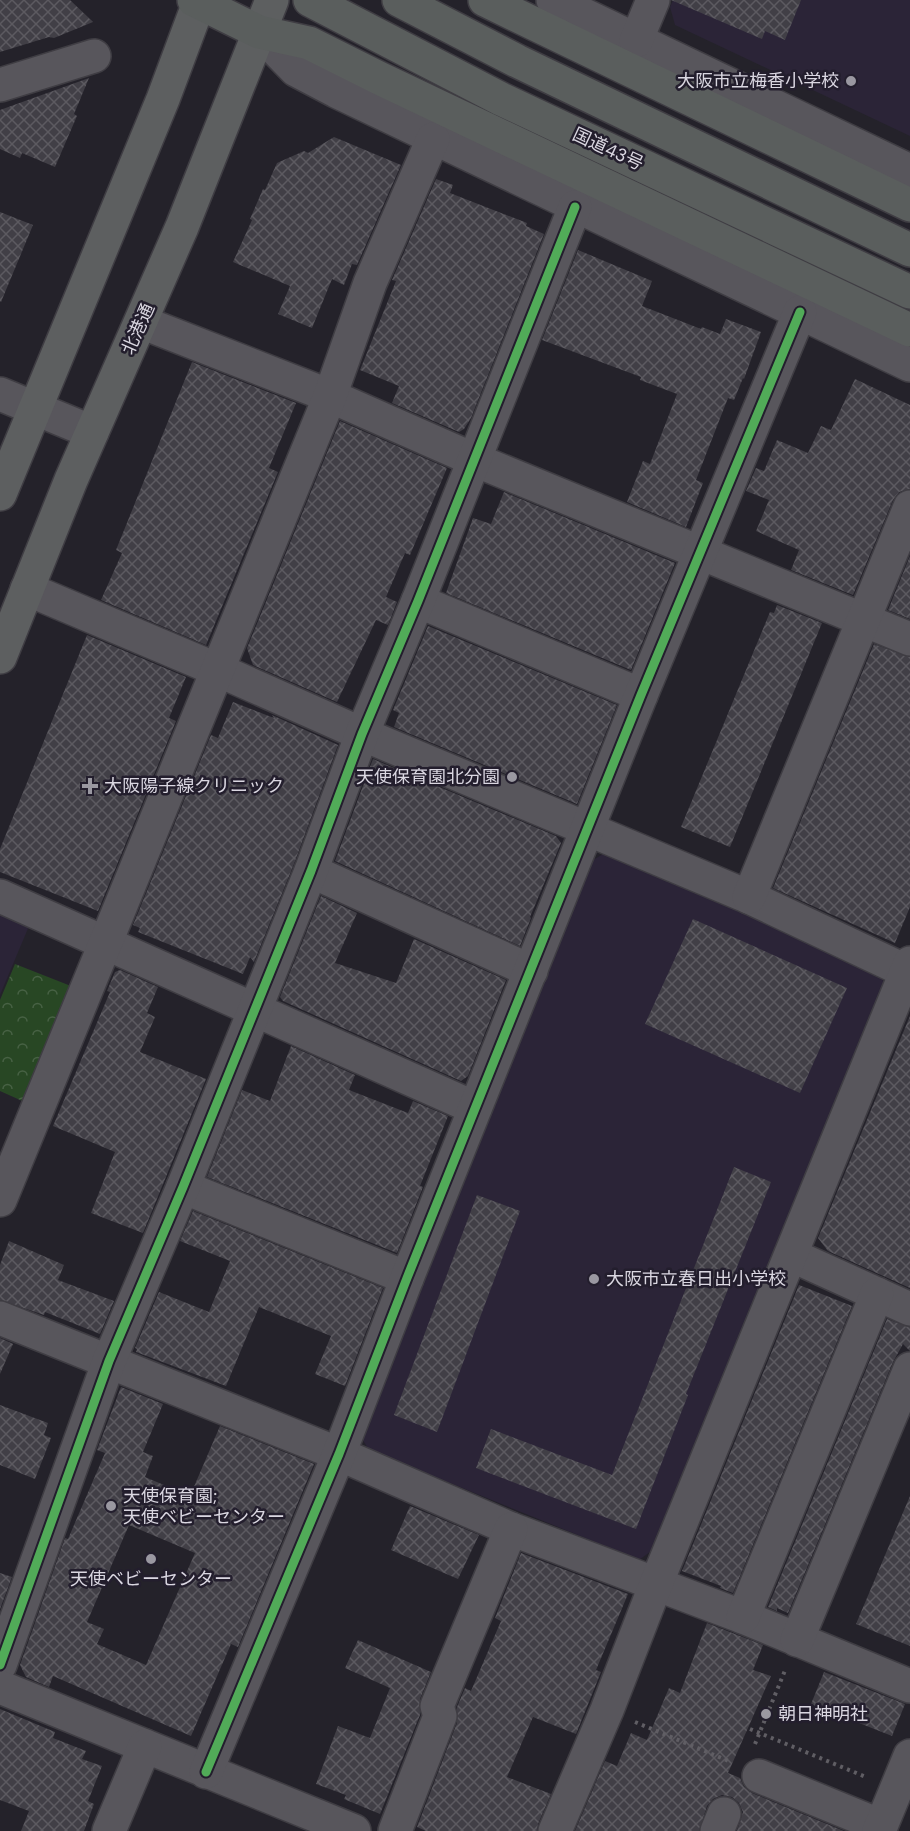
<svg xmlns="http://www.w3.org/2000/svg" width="910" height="1831" viewBox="0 0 910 1831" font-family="'DM Sans','Noto Sans JP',sans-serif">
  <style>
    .built { fill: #2b2437 }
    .park { fill: url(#park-crowns) }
    .building { fill: url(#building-cross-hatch); fill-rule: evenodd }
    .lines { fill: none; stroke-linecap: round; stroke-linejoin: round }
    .minor-casing { stroke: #3f3d43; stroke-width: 36 }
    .major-casing { stroke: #3f3d43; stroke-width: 36 }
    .highway-casing { stroke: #3f3d43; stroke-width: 36 }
    .path { stroke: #605e64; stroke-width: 4; stroke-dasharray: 3 4.5; stroke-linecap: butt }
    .minor { stroke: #58565c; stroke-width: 33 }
    .major { stroke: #5d5f60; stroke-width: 33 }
    .highway { stroke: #5a5e5d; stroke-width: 33 }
    .cycleway-casing { stroke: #231e2d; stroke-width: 13 }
    .cycleway { stroke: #51ab58; stroke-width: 9 }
    .poi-dot { fill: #9a98a1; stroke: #231e2d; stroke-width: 2 }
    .labels { text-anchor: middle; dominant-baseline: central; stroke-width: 5; stroke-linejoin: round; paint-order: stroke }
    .poi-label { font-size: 18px; fill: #dad7e1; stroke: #231e2d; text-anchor: start }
    .street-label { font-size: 18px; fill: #dad7e1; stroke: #231e2d }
  </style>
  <defs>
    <pattern id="park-crowns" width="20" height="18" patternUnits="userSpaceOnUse" patternTransform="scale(1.5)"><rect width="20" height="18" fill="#284724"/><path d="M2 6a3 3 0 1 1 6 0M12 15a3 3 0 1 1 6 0" fill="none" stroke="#476144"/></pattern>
    <pattern id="building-cross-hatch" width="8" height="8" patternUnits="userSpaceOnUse" patternTransform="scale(1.5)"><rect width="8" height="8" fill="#413f46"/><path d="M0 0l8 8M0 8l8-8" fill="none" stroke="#5c5a60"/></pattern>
  </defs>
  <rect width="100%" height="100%" fill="#24222a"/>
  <g class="built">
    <path d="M673,0H910V136L675,25L670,7Z"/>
    <path d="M607,852L875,971L885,983L654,1549L639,1560L369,1450L361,1437L591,861Z"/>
    <path d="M0,906L32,919L0,995Z"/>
  </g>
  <path class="park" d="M15,964L76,988L29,1104L0,1091V1000Z"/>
  <g class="building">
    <path d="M0,0H70L93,22L54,38L49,37L0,52Z"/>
    <path d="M671,0H801L785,40L765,31L762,39Z"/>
    <path d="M89,78L74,114L77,116L55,167L22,153L20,158L0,149V110Z"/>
    <path d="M334,137L401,165L357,265L352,264L344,285L332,279L312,328L278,314L290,286L233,262L252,220L250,219L263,189L265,190L277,163L304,151L308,153Z"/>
    <path d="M436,179L453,185L450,193L527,223L526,226L544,234L471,418L464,429L459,432L392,403L399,386L360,370L396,281L392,280Z"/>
    <path d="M0,212L33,225L1,302L0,301Z"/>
    <path d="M578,250L652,281L642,306L701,329L702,327L720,334L726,319L761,332L744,379L743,378L734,400L728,398L696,480L703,483L686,527L627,502L643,461L650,464L677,394L640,380L641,377L542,340Z"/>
    <path d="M192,362L296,403L269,468L278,472L206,645L101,600L122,553L116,550Z"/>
    <path d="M855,379L910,405V489L899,492L893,500L853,595L791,570L799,550L756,531L769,500L746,491L756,468L764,471L777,440L808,453L821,426L831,430Z"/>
    <path d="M340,421L447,468L410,555L405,553L386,597L397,602L388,625L376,620L337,702L253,665L247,648Z"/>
    <path d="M504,492L675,563L631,670L446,593L473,518L491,524Z"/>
    <path d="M910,556V619L888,610Z"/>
    <path d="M777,605L822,623L730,847L681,827L770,612L774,613Z"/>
    <path d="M428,626L617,705L577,804L394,727L399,713L393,710Z"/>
    <path d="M87,635L186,677L169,718L176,721L98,911L0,872V849Z"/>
    <path d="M874,644L910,657V907L895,943L773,888Z"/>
    <path d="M233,702L274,718L272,715L338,745L294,864L254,962L250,957L243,974L138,932L140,928L133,925L211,735L218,738Z"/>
    <path d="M373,759L556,836L561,843L530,917L531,918L520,946L335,861Z"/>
    <path d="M321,896L357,913L335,963L396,983L414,939L506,980L468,1076L461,1081L283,1001L280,997Z"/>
    <path d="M693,919L847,988L800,1093L645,1024Z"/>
    <path d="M120,970L158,987L147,1013L155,1017L140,1052L206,1079L143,1233L91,1213L115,1152L53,1126L110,992L107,991L115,972Z"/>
    <path d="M910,1016V1288L828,1251L818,1238Z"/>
    <path d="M291,1046L355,1075L349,1090L408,1113L413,1101L448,1116L420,1186L423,1187L397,1253L207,1177L242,1090L270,1101Z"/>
    <path d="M734,1167L771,1182L686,1394L688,1395L636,1529L476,1468L491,1429L612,1475Z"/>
    <path d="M477,1195L520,1211L437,1432L394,1415Z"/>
    <path d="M193,1211L383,1288L345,1386L315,1374L331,1336L259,1307L226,1386L136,1352L137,1349L135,1348L159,1292L209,1312L230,1261L180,1241Z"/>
    <path d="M9,1241L64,1265L58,1280L114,1301L100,1334L45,1312L44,1315L0,1300V1265Z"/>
    <path d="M799,1285L852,1306L733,1593L720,1588L721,1586L682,1571Z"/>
    <path d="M887,1319L910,1327V1351L903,1344L893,1362L788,1613L777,1608V1611L768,1607Z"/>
    <path d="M0,1338L13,1344L0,1374Z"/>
    <path d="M121,1387L163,1404L143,1452L153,1456L145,1477L190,1496L220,1426L314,1464L238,1647L231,1644L191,1736L53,1676L49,1687L26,1677L20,1665L65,1538L68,1539L105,1453L97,1450ZM129,1525L195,1553L146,1665L97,1644L104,1629L87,1622Z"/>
    <path d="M0,1405L48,1423L44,1435L51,1438L35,1479L0,1465Z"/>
    <path d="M910,1496V1646L856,1624Z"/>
    <path d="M410,1506L479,1535L458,1579L391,1550Z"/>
    <path d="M521,1553L628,1594L596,1670L601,1672L576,1734L533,1717L507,1777L551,1794L538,1824L537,1831H426L417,1827L457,1723V1707L465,1688L471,1691L501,1621L495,1618Z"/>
    <path d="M0,1573L12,1577L0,1609Z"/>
    <path d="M707,1623L763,1645L753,1670L771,1676L728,1773L740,1778L744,1787L752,1793L844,1831H737L743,1812L739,1803L732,1797L722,1795L713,1799L707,1806L699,1831H575L605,1761L617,1766L631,1733L647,1740L669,1688L680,1693Z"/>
    <path d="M358,1640L431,1672L420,1699V1715L380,1814L344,1799L346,1795L316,1784L338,1726L370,1738L390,1688L345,1668Z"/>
    <path d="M824,1672L905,1704L892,1736L811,1704Z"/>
    <path d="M0,1709L55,1732L53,1738L86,1751L82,1759L102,1766L88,1801L94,1804L84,1831H21L29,1811L0,1800Z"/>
  </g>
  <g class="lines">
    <defs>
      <g id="minor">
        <path d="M553,0L910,171"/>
        <path d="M259,32L296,70L336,91L910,365"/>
        <path d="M636,41L653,0"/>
        <path d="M0,85L94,56"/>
        <path d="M141,322L330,396L475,460L910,639"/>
        <path d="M0,394L92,432"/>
        <path d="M27,589L218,670L362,734L749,897L910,973"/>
        <path d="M418,601L641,695"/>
        <path d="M311,871L531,971"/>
        <path d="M0,896L475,1108"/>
        <path d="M749,897L910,507"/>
        <path d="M183,1187L407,1278"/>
        <path d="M0,1200L330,396L370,283L433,139"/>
        <path d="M791,1255L910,1309"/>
        <path d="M0,1318L339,1454L511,1529L743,1617L910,1686"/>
        <path d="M743,1617L877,1294"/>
        <path d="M797,1640L910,1369"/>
        <path d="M0,1665L109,1361L183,1187L311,871L362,734L418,601L575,207"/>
        <path d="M0,1687L354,1831"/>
        <path d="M206,1772L339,1454L407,1278L641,695L800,312"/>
        <path d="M759,1776L881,1826"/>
        <path d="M109,1831L145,1746"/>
        <path d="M395,1831L440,1716L437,1706L511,1529"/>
        <path d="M555,1831L607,1710L656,1584L910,963"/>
        <path d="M717,1831L724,1814"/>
        <path d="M879,1831L910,1756"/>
      </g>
      <g id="major">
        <path d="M0,494L163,99L200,0"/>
        <path d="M0,657L71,480L182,227L272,0"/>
      </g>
      <g id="highway">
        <path d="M194,0L259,32L309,43L379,78L910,330"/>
        <path d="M310,0L501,99L910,292"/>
        <path d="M399,0L517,61L910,250"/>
        <path d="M485,0L910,205"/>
      </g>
    </defs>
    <use href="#minor" class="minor-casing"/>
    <use href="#major" class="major-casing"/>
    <use href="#highway" class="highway-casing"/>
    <g class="path">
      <path d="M635,1722L731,1762"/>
      <path d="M750,1729L866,1777"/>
      <path d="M755,1744L786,1668"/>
    </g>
    <use href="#minor" class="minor"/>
    <use href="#major" class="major"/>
    <use href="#highway" class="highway"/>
    <defs>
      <g id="cycleway">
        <path d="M0,1665L109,1361L183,1187L311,871L362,734L418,601L575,207"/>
        <path d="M206,1772L339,1454L407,1278L641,695L800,312"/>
      </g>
    </defs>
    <use href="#cycleway" class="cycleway-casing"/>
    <use href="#cycleway" class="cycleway"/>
  </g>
  <g class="poi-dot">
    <circle cx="851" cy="81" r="6"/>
    <circle cx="512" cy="777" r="6"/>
    <path d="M87 777h6v6h6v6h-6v6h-6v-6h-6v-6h6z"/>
    <circle cx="594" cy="1279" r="6"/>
    <circle cx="111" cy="1506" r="6"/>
    <circle cx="151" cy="1559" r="6"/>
    <circle cx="766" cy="1714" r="6"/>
  </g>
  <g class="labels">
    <g class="poi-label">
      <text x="839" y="81" text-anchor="end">大阪市立梅香小学校</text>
      <text x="500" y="777" text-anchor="end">天使保育園北分園</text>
      <text x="104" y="786">大阪陽子線クリニック</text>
      <text x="606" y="1279">大阪市立春日出小学校</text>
      <text x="123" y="1496">天使保育園;<tspan x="123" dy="21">天使ベビーセンター</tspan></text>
      <text x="151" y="1579" text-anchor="middle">天使ベビーセンター</text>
      <text x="778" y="1714">朝日神明社</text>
    </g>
    <g class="street-label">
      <text transform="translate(608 149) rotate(25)">国道43号</text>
      <text transform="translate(138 329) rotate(-66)">北港通</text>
    </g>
  </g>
</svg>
